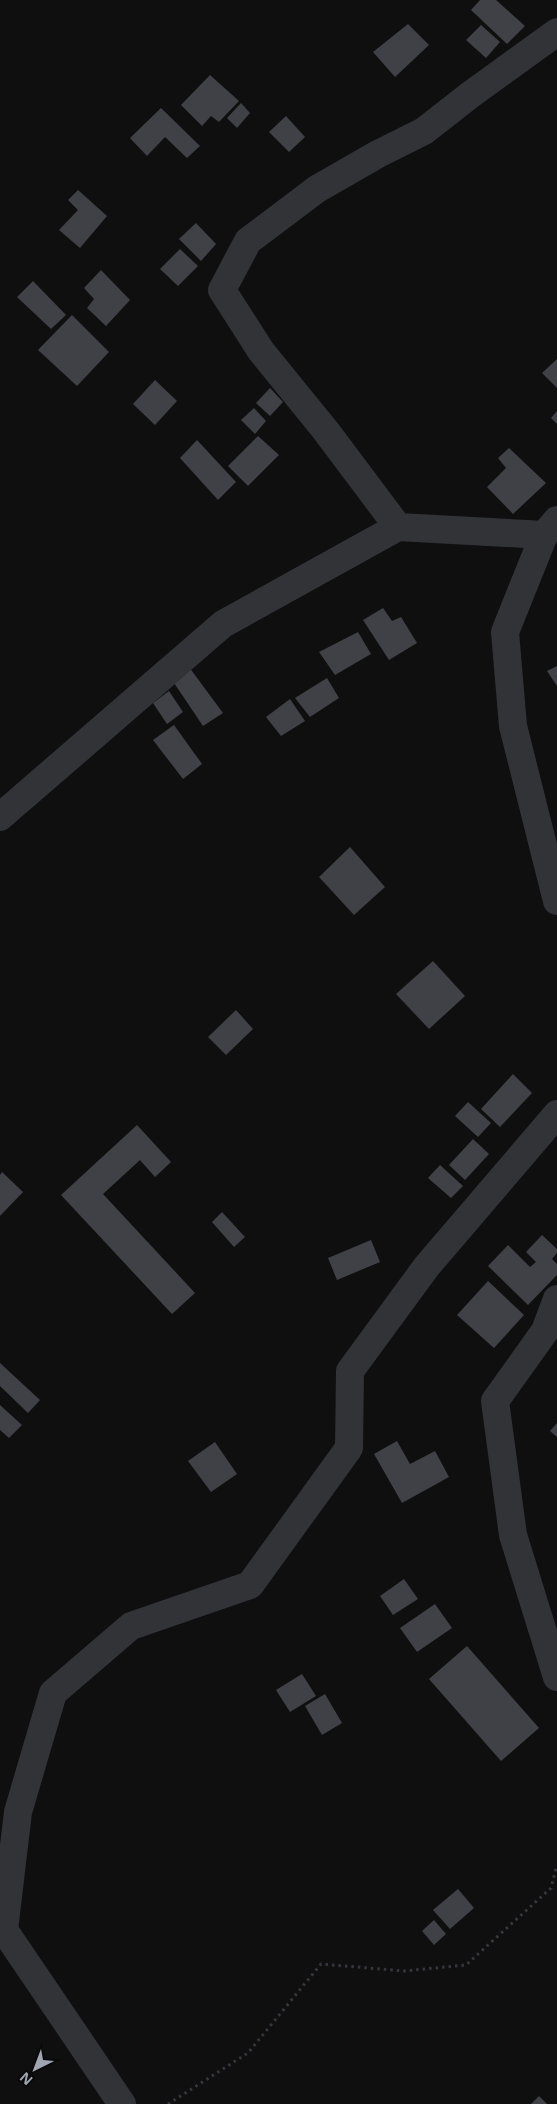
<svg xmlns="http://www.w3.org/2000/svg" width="557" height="2104" viewBox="0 0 557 2104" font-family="'Open Sans',sans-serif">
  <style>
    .building { fill: #404146 }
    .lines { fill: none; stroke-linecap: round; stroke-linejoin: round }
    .path { stroke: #36373c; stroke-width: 3; stroke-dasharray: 2.5 4; stroke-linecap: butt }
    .minor { stroke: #323337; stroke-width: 28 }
  </style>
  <rect width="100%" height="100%" fill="#0f0f10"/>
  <g class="building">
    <path d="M480,0H496L525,26L507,44L471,10Z"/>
    <path d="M408,24L429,45L395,77L373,52Z"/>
    <path d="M481,25L500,42L486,58L466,40Z"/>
    <path d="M210,75L239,101L219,122L211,116L202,126L181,105Z"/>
    <path d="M241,103L250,113L237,128L227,118Z"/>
    <path d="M161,108L200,146L187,158L165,137L147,156L130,138Z"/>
    <path d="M286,116L305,137L289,152L269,132Z"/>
    <path d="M78,190L107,216L80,248L59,230L78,210L68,200Z"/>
    <path d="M196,223L216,244L201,261L179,239Z"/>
    <path d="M180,249L198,266L178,286L160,269Z"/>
    <path d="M101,270L130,300L106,326L87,308L94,299L84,288Z"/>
    <path d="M33,281L66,315L51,329L17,297Z"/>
    <path d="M72,315L109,352L77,386L38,350Z"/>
    <path d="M557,359V388L542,373Z"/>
    <path d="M155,380L177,401L155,425L133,404Z"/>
    <path d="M270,388L283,402L270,416L256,403Z"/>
    <path d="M254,408L266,421L255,434L241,420Z"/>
    <path d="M557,411V424L551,418Z"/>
    <path d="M258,436L279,455L248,486L228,466Z"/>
    <path d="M197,440L236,482L218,500L180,458Z"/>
    <path d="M509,448L546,483L513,514L487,487L506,468L498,458Z"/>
    <path d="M383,608L392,621L401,617L417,643L389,660L363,620Z"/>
    <path d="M358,632L371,654L335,675L319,652Z"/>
    <path d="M557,666V686L547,671Z"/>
    <path d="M189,667L223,713L203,726L172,680Z"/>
    <path d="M327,678L339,698L310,717L295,698Z"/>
    <path d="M169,691L183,712L167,724L153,703Z"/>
    <path d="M290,699L305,721L281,736L266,717Z"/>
    <path d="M174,725L202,764L183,779L153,740Z"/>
    <path d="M350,847L385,887L354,915L319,877Z"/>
    <path d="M433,961L465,996L429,1029L396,994Z"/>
    <path d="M236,1010L253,1029L226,1055L208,1037Z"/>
    <path d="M513,1074L532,1093L500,1127L481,1109Z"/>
    <path d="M468,1102L491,1123L478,1137L455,1116Z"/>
    <path d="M137,1125L171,1162L155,1177L140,1160L103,1194L195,1293L172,1314L61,1195Z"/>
    <path d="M473,1139L489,1154L465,1180L449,1165Z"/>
    <path d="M440,1165L463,1186L451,1198L428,1178Z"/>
    <path d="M2,1172L23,1192L0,1216V1175Z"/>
    <path d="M222,1212L245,1237L234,1247L212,1222Z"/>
    <path d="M542,1235L557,1249V1253L552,1259L557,1264V1275L528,1305L488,1266L508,1245L530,1267L536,1262L526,1252Z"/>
    <path d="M371,1240L380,1262L337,1280L328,1258Z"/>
    <path d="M488,1281L524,1315L494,1348L457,1315Z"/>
    <path d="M0,1363L40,1400L28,1413L0,1386Z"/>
    <path d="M0,1405L22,1425L9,1438L0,1430Z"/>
    <path d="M557,1423V1437L550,1431Z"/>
    <path d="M397,1441L410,1464L435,1451L449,1477L402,1503L374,1454Z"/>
    <path d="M215,1442L237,1474L211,1492L188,1461Z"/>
    <path d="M404,1579L418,1599L393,1615L380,1596Z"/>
    <path d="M435,1604L452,1628L417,1652L400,1628Z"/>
    <path d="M467,1646L539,1728L501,1761L429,1679Z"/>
    <path d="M302,1674L316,1696L290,1712L276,1690Z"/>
    <path d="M325,1694L342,1723L322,1735L305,1706Z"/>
    <path d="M458,1889L474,1908L450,1929L433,1910Z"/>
    <path d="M434,1920L446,1934L434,1945L422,1931Z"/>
    <path d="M539,2096L547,2104H531Z"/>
  </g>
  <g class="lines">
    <path class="path" d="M168,2104L248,2053L321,1964L404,1971L466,1965L551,1888L557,1865"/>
    <g class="minor">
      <path d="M398,527L326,431L261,351L222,290L248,241L317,189L378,154L424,131L470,95L557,32"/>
      <path d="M544,535L505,632L513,726L557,901"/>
      <path d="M0,817L223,624L398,527L544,535L557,520"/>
      <path d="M557,1299L545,1331L495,1401L513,1535L557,1677"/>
      <path d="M0,1924L122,2104"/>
      <path d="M4,1930L18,1812L53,1693L131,1626L250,1585L349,1448L350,1371L427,1266L557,1114"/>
    </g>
  </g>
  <g transform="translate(35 2069) rotate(222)" stroke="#0a0a0b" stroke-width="4" paint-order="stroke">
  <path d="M0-4L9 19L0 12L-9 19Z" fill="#a0a5b1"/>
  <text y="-8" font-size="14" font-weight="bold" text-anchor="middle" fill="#a0a5b1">N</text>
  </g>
</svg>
